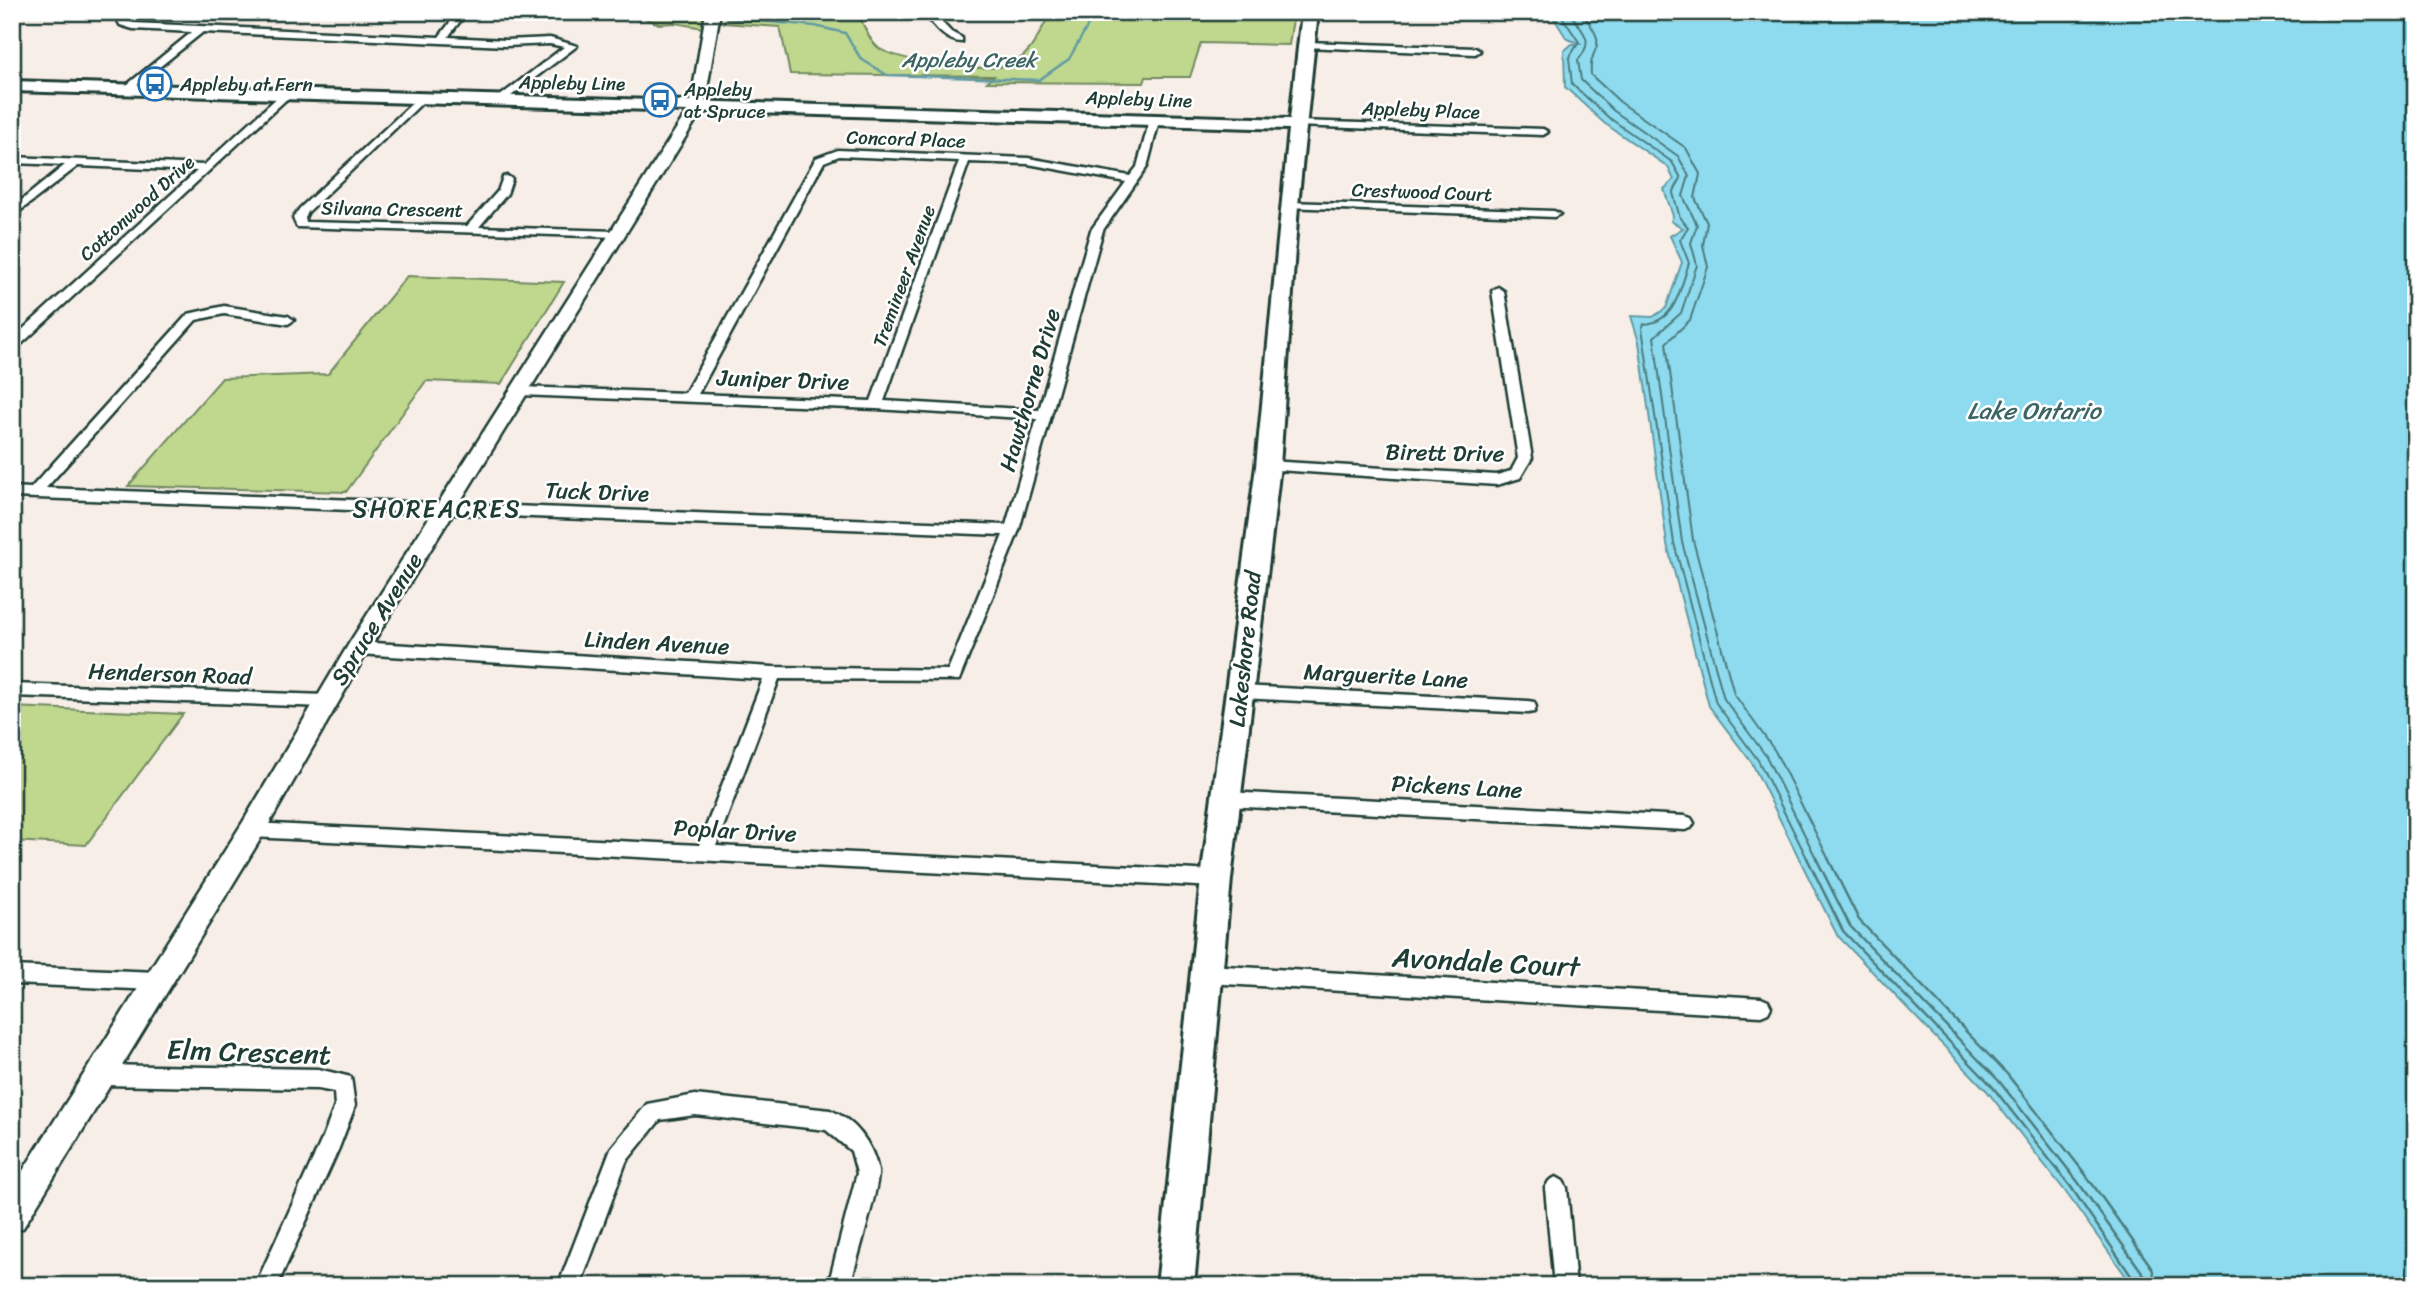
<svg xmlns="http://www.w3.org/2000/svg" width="2428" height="1298" viewBox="0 0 2428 1298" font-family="Sriracha,sans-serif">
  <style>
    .green { fill: #c0d78e; stroke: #708a61; stroke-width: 2 }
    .water { fill: #8edaee; stroke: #629ba4; stroke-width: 2 }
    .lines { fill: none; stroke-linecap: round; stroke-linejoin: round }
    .shore-far1 { stroke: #4b7c7e; stroke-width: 2 }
    .shore { stroke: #4b7c7e; stroke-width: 2.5 }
    .stream { stroke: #629ba4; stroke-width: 2.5 }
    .street-casing { stroke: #1f3d34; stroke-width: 5 }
    .secondary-casing { stroke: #1f3d34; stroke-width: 5 }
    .primary-casing { stroke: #1f3d34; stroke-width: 6 }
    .street { fill: #fff; fill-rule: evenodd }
    .secondary { fill: #fff; fill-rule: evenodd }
    .primary { fill: #fff; fill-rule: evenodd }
    .labels { text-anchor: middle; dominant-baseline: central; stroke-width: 5; stroke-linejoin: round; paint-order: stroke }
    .far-street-label { font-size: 19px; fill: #1f3d34; stroke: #fff }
    .far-poi-label { font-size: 19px; fill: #1f3d34; stroke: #fff; text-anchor: start }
    .far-water-label { font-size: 21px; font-style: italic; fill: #3b6462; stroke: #fff }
    .street-label { font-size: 23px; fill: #1f3d34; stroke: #fff }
    .water-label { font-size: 24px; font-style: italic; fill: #3b6462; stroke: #fff }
    .neighbourhood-label { font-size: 24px; letter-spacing: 2px; fill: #1f3d34; stroke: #fff }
    .near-street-label { font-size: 28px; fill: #1f3d34; stroke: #fff }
  </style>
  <rect width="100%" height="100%" fill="#f7eee7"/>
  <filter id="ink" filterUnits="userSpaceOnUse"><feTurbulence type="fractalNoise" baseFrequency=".0143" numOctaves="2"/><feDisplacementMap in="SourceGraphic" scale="14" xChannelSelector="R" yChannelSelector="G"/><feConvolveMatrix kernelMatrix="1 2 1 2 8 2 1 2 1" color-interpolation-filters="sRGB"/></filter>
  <g filter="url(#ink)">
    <g class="green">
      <path d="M609,12H706L703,28L675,23L659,24L642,17Z"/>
      <path d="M729,12H857C863,23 870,43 880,49C902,62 990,75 1013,63C1033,53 1040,31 1051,12H1294L1289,45L1201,43L1190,77H1146L1144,83L987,82L994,76L790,74L780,27L724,23Z"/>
      <path d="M407,276L564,282L501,384L426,381L346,492L128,486L222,378L328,374Z"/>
      <path d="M12,707L183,714L86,845L12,841Z"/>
    </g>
    <path class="water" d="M1550,12H2416V1286H2133L2065,1191L1987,1091L1837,935L1752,763L1709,706L1667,544L1639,342L1631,316L1653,317L1666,308L1682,262L1670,236L1683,228L1671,221L1673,216L1664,189L1674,180L1668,167L1604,123L1565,87L1564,51L1572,44H1582L1567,39Z"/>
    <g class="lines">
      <g class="shore-far1">
        <path d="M1559,12L1579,42L1569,58L1572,84L1608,117L1672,162L1681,178L1673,193L1680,218L1688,227L1680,240L1689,263C1680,289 1676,322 1644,324L1642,328L1674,543L1716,703L1758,760L1808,860"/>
        <path d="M1569,12C1582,31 1596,40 1578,60L1581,80L1614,111L1678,156L1689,176L1683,196L1697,225L1691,243L1697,265L1681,313L1654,337L1682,542L1724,699L1766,756L1817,860"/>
        <path d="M1581,12C1613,52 1588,42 1591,75L1620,102L1686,148L1700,174L1695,198L1707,223L1703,245L1708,267L1690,320L1666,343L1693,540L1734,694L1775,751L1829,860"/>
      </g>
      <g class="shore">
        <path d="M1807,858L1843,931L1992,1086L2071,1187L2138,1286"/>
        <path d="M1816,858L1850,926L1999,1081L2078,1182L2144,1275L2147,1286"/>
        <path d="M1828,858L1859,920L2007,1074L2086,1175L2152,1268L2157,1286"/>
      </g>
      <g class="stream">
        <path d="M688,12L704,15"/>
        <path d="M728,18L815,26L845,33L861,59L887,75L1039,80L1069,59L1091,20L1159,12"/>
      </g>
      <defs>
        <g id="street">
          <path d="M114,12H124L127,21L134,23L439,37L458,12H467L448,37L506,40L550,38L577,46L499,105L495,104V100L564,47L550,44L506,46L203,32L127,93L122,90L123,88L192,32L133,29L120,25Z"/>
          <path d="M923,12H932L951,32L962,38V42C945,42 933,24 923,12Z"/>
          <path d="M1307,42L1475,48L1480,51L1475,54L1304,47V43Z"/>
          <path d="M282,93L291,95L16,349L12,350V339L197,171L78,166L12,217V208L65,165L12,163V157L204,165Z"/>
          <path d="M420,96L425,99L424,101L308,212L305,218L306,222L467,226L498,191L503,177L507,176L512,179L507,194L479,227L617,231L623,234L617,237L297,227L293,218L300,208Z"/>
          <path d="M1150,119L1159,121L1147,167L1103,230L1019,530L959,680L779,679L716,846L1216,871L1222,873L1225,879L1222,885L1216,887L252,837L246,835L243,830L246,825L252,823L699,845L763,679L358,654L352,652L350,648L352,644L358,642L773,667L948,670L1003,535L12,497V487L31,488L188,314L224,306L288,316L294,320L288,324L224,314L196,320L46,488L1006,525L1037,419L876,409L520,395L513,391L520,387L685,393L816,158L838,150L1028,158L1130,176L1137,167ZM839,156L959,161L871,401L698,394L824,162ZM969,162L1028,164L1126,182L1091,230L1039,410L884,401Z"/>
          <path d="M1299,121L1543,129L1548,132L1543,135L1295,126V122Z"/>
          <path d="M1289,202L1554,211L1560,214L1554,217L1285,207V203Z"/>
          <path d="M1498,287L1504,291L1532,458L1520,478L1497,485L1263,469L1261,466L1263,463L1268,461L1497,475L1511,471L1518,458L1492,291Z"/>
          <path d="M12,684L326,695L332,697L334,701L332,705L326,707L12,696Z"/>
          <path d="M1242,686L1528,701L1534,702L1536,707L1534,712L1528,713L1242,698L1236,696L1234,692L1236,688Z"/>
          <path d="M1226,792L1685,816L1691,818L1694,823L1691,828L1685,830L1226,806L1220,804L1217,799L1220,794Z"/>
          <path d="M1207,965L1761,998L1768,1001L1771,1007L1768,1013L1761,1016L1207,983L1200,980L1197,974L1200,968Z"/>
          <path d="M12,966L157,972L164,975L167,981L164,987L157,990L12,984Z"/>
          <path d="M101,1065L318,1069L351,1077L355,1106L339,1148L277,1286H255L323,1137L335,1106L334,1092L318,1089L101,1085L94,1082L91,1075L94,1068Z"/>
          <path d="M695,1095L830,1110C855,1120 873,1144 878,1171C880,1185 855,1266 850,1286H828L857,1173L851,1151L826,1130L695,1115L660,1120L626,1162L580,1286H558L611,1148L647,1104Z"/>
          <path d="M1556,1177L1563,1181L1567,1188L1576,1286H1554L1545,1188L1549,1181Z"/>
        </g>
        <path id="secondary" d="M706,12H720L704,107L366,654L261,838L23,1228L12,1232V1188L243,822L350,642L690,107Z"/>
        <path id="primary" d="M1302,12H1318L1298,205L1280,466L1231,879L1194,1286H1157L1201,879L1256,466L1289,129L12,91V81L1290,119Z"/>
      </defs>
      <use href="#street" class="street-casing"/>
      <use href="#secondary" class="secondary-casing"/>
      <use href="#primary" class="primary-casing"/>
      <use href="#street" class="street"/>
      <use href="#secondary" class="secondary"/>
      <use href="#primary" class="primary"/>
    </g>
  </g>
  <defs>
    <symbol id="bus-ring" viewBox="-11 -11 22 22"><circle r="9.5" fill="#fff" stroke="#1f6fb2" stroke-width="1.5"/><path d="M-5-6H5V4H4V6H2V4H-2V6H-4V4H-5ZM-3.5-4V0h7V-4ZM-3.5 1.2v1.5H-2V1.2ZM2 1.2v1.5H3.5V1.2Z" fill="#1f6fb2"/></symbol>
  </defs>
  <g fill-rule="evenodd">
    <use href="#bus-ring" x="136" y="65" width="38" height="38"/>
    <use href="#bus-ring" x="641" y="81" width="38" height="38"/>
  </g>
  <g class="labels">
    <g class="far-street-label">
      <text transform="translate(572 83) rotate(1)">Appleby Line</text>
      <text transform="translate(1139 99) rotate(2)">Appleby Line</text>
      <text transform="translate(1421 110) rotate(2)">Appleby Place</text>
      <text transform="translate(906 139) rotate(2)">Concord Place</text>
      <text transform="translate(1422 192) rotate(2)">Crestwood Court</text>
      <text transform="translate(137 208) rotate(-42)">Cottonwood Drive</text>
      <text transform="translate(392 209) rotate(1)">Silvana Crescent</text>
      <text transform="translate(904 276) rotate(-70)">Tremineer Avenue</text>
    </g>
    <g class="far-poi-label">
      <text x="180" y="84">Appleby at Fern</text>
      <text x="684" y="89">Appleby<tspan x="684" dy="22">at Spruce</tspan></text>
    </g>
    <g class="far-water-label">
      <text x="969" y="60">Appleby Creek</text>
    </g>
    <g class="street-label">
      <text transform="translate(783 380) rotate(2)">Juniper Drive</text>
      <text transform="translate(1030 390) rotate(-74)">Hawthorne Drive</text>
      <text transform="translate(1445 453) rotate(1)">Birett Drive</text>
      <text transform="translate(597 492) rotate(2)">Tuck Drive</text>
      <text transform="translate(377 619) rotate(-58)">Spruce Avenue</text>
      <text transform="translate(657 643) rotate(3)">Linden Avenue</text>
      <text transform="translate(1245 649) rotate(-84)">Lakeshore Road</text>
      <text transform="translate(170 674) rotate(2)">Henderson Road</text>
      <text transform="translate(1386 676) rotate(3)">Marguerite Lane</text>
      <text transform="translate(1457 787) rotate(3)">Pickens Lane</text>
      <text transform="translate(735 831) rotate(3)">Poplar Drive</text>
    </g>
    <g class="water-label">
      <text x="2034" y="411">Lake Ontario</text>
    </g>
    <g class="neighbourhood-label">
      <text x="437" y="509">SHOREACRES</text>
    </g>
    <g class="near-street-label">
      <text transform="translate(1486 962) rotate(3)">Avondale Court</text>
      <text transform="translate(249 1052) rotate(2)">Elm Crescent</text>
    </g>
  </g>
  <rect width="2428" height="1298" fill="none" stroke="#fff" stroke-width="42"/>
  <rect x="21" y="21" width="2386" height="1256" fill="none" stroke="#1f3d34" stroke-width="2.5" filter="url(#ink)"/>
</svg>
